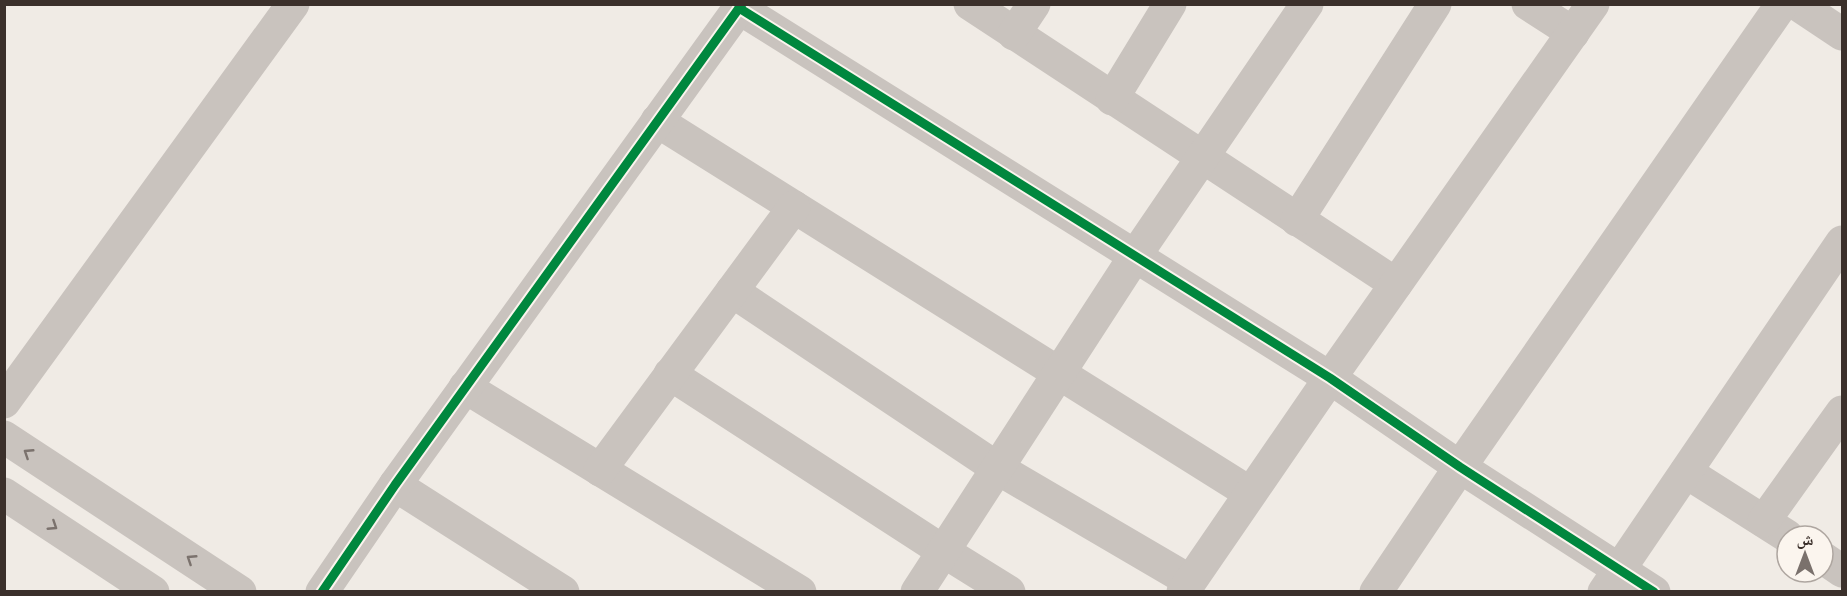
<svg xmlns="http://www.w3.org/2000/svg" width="1847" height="596" viewBox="0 0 1847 596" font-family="Raleway,'Noto Naskh Arabic',sans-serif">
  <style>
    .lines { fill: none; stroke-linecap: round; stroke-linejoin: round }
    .minor { stroke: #c9c3be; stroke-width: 33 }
    .cycleway-casing { stroke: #fbf5ee; stroke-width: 13 }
    .cycleway { stroke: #00873e; stroke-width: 9 }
    .oneway { stroke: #7b726d }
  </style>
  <rect width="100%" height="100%" fill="#f0ebe5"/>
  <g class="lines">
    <g class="minor">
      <path d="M970,4L1396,284"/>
      <path d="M1528,4L1573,33"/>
      <path d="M1797,4L1842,34"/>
      <path d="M739,8L1330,378L1460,467L1654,592"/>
      <path d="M1014,34L1034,4"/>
      <path d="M1112,99L1170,4"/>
      <path d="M657,121L1250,493"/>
      <path d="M1297,220L1435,4"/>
      <path d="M732,291L997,468L1190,581"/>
      <path d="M670,374L943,551L1009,592"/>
      <path d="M465,387L800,592"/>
      <path d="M4,402L293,4"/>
      <path d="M4,437L240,592"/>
      <path d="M600,470L794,207"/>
      <path d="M1686,472L1787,536"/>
      <path d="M395,485L563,592"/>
      <path d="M4,494L153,592"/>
      <path d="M1764,521L1842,412"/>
      <path d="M1823,558L1842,571"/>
      <path d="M322,592L395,485L742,4"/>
      <path d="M917,592L1135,256L1307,4"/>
      <path d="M1183,592L1330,378L1593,4"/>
      <path d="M1376,592L1460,467L1782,4"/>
      <path d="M1604,592L1842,242"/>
    </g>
    <defs>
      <g id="cycleway">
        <path d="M739,8L1330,378L1460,467L1654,592"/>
        <path d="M322,592L395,485L742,4"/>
      </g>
    </defs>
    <use href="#cycleway" class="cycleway-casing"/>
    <use href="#cycleway" class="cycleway"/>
  </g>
  <defs><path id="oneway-chevron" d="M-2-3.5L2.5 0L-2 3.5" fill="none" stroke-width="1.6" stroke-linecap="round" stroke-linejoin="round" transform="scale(1.5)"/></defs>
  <g class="oneway">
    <use href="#oneway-chevron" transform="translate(28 453) rotate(-147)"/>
    <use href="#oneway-chevron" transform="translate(53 526) rotate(33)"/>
    <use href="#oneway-chevron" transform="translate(191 559) rotate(-147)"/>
  </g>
  <rect width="1847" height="596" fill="none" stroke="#3b302b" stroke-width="12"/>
  <g transform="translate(1805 554)"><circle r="28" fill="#fbf5ee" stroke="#aea6a0" stroke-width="1.5"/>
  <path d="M0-4.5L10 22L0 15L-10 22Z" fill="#7a716c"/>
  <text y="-9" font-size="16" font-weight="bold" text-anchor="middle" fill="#3b302b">ش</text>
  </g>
</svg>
